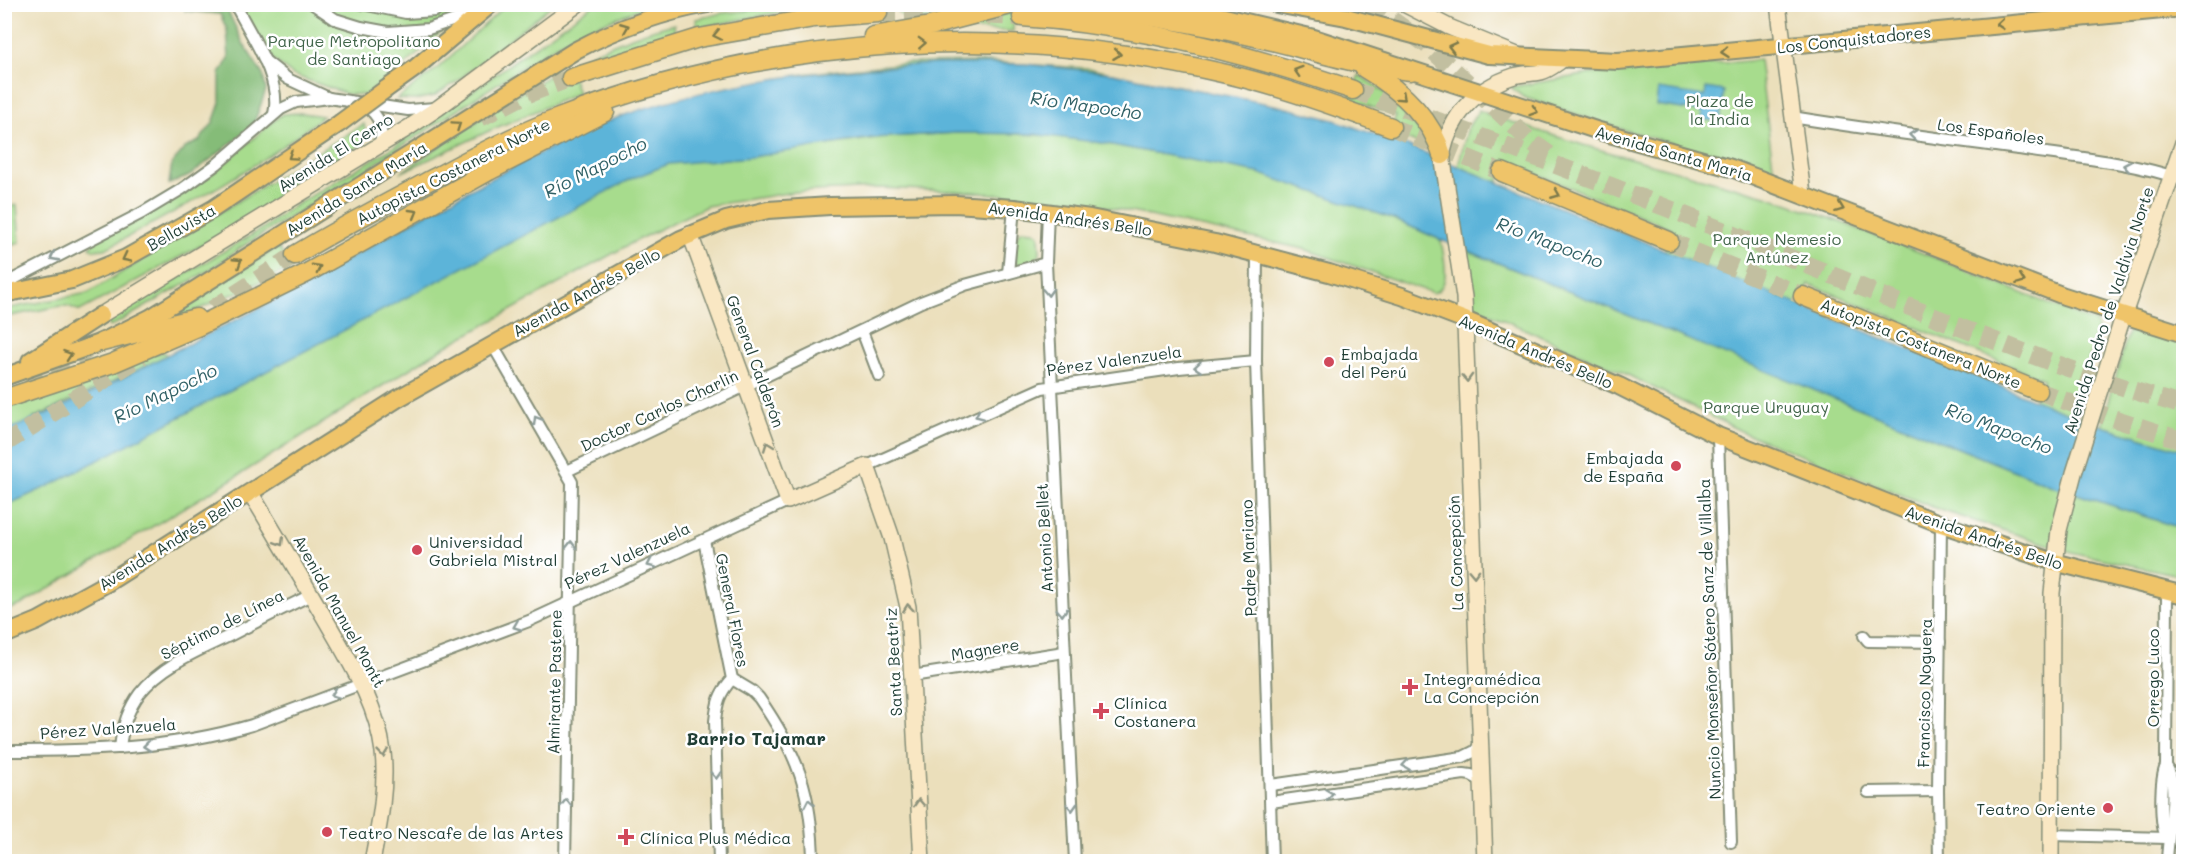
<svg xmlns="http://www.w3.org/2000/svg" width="2188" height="866" viewBox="0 0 2188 866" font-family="Mali,sans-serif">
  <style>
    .green { fill: #a7dc8d; stroke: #638c60; stroke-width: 1.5; fill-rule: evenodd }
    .forest { fill: #85bc78; stroke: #527c56; stroke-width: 1.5 }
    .water { fill: #5cb4d9; stroke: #3e7886; stroke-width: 1.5 }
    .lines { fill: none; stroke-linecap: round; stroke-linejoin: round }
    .highway-tunnel { stroke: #c2bfa0; stroke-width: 18; stroke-dasharray: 18 9; stroke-linecap: butt }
    .street-casing { stroke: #858e78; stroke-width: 14 }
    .secondary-casing { stroke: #858e78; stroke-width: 18 }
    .primary-casing { stroke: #858e78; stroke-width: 20 }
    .highway-casing { stroke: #858e78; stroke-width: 21 }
    .street { stroke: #fff; stroke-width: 10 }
    .secondary { stroke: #f9e7c3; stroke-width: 15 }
    .primary { stroke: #efc469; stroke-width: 16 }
    .highway { stroke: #efc469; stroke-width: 18 }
    .primary-bridge-casing { stroke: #858e78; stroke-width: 20; stroke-linecap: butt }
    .primary-bridge { stroke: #efc469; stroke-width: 16 }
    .oneway { stroke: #7d7a4c }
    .oneway2 { stroke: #8f9e9a }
    .oneway3 { stroke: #8c927c }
    .poi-dot { fill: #d1495b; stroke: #fff; stroke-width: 2 }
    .labels { text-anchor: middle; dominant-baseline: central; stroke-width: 5; stroke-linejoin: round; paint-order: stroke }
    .street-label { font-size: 16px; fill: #1f3d34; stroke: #fff }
    .park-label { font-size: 16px; fill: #41654a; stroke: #fff }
    .poi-label { font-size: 16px; fill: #1f3d34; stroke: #fff; text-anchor: start }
    .water-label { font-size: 18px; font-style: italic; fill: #316166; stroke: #fff }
    .neighbourhood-label { font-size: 18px; font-weight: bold; fill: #1f3d34; stroke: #fff }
  </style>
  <rect width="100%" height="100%" fill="#fff"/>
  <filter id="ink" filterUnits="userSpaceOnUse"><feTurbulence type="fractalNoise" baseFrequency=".0167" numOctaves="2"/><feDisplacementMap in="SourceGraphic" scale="12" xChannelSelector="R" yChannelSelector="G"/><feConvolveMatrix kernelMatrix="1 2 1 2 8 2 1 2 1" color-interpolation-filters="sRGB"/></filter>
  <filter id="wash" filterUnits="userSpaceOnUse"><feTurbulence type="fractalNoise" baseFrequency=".008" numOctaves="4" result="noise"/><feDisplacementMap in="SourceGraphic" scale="24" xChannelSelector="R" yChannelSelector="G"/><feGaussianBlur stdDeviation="1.35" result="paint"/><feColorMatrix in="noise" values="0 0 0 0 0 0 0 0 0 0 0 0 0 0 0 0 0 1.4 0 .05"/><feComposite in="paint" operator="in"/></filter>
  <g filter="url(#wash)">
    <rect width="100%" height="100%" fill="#ebdfbb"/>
    <g class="green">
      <path d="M233,5H470L398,72L365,95L347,94L293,75L274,60L247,28Z"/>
      <path d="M506,5H552L455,83L434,96L414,100L397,99L438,68Z"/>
      <path d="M593,5H650L579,32L544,53L352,179L243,246L206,272L110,327L106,320L262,229L289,209L389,150Z"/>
      <path d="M802,5H842L785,11L698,28L696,19L723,13Z"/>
      <path d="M896,5H976C958,10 901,36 896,5Z"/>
      <path d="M1014,11L1013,31L972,30L958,26Z"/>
      <path d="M674,24L675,34L570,70L578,93L491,130L400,173C486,116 572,49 674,24Z"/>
      <path d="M1759,60L1774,173L1618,128L1523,97L1511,87L1590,74Z"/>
      <path d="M988,62L1086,68L1261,103L1441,233L1293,183L1391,218L1441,240C1443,255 1453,287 1433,293L1304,249L1089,203L974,192L879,188L794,192L707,206L639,239L443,348L244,472L21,605L5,611V407L141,356L164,352L168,356L33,418L138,379L423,215L587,129L659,104L728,87L809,73L908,63ZM929,131L1055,134L1245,170L1102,143L1068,137L1005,133H956L871,138L724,159Z"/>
      <path d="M1359,75C1386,92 1417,113 1424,146L1390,133L1396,116L1349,99Z"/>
      <path d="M1479,110L1490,115L1583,145L1766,196L1816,213L1938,259L2096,323L2097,328L2075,416L2034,400L2043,379L1809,284L1799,306L1665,250L1673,229L1507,162L1497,183L1458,166L1468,127Z"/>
      <path d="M302,113L323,116C257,169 180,209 105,249L94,250L90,247L96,240L162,206L207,178L282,114Z"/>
      <path d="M364,124L366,134L362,144L303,183L217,237L80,311L68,306H61L5,317V309L88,293Z"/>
      <path d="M17,205L20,242L5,247V208Z"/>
      <path d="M1022,230L1034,231L1039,235L1040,253L1036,261L1019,265L1016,263C1013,252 1013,237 1022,230Z"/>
      <path d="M278,247L292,268L170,322L166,317Z"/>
      <path d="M1463,249L2050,485L2183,529V576L2075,553L1940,510L1745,433L1624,373L1470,305Z"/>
      <path d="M2133,332L2183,344V450L2102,426L2128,333Z"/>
    </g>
    <path class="forest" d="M184,5H225L243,43L263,75L266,90L253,126L189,176L169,184L172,163L185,148L199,141L213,123L220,103V74L229,58L227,30L220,14L185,11Z"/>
    <g class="water">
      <path d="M937,64H1024L1112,73L1279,106L1334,120L1418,150L2034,400L2102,426L2184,450L2183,529L2050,485L1441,240L1391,218L1258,173L1102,143L1033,134L956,133L871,138L752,157L669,164L633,178L53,484L5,506V431C77,403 147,365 216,330C251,312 286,296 320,276C388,236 454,197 525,161C556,145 588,128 622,116C723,80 831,69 937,64Z"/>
      <path d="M1706,88L1724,91L1720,122L1702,119V112L1656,105L1658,89L1705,96Z"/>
    </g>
  </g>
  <g filter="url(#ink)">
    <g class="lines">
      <g class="highway-tunnel">
        <path d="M1370,4L1427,45L1528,139L1551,156"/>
        <path d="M878,13H920L1022,17"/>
        <path d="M1353,90C1488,139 1623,189 1756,244C1897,301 2037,363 2184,406"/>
        <path d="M480,118L523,96L571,78"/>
        <path d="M1391,127L1502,172"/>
        <path d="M1669,241L1803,296"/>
        <path d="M190,324L295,255"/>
        <path d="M29,387L87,350"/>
        <path d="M2038,391L2106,416L2184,441"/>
        <path d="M4,444L142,356"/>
      </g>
      <defs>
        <g id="street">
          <path d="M235,4C251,36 282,78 274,114"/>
          <path d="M313,4L335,19L361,27L388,32L428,29L473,14"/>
          <path d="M362,4L406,13L435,11L441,4"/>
          <path d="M264,60L288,79L329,98L408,110L435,108"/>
          <path d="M366,107C381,116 384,130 379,147"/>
          <path d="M1792,117C1872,130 1952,140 2032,151C2082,158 2135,163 2184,180"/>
          <path d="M1048,212L1046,263L1075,862"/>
          <path d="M1257,253L1256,361L1272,862"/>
          <path d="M1008,273L1014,208"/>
          <path d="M4,286L16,278L142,213L182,189L217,164L281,109L296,102L329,98"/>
          <path d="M862,331L879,376"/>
          <path d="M492,344L572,482L565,862"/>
          <path d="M1718,436L1731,842"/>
          <path d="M867,466L1042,388L1179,368L1256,361"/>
          <path d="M567,471L921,302L965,285L1046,263"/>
          <path d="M704,540L732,679"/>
          <path d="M2167,591L2166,766C2160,778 2159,827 2167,838"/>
          <path d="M1864,636L1868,641L1940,642"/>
          <path d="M912,676L1064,652"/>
          <path d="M732,679L752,691L759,698C798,754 812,793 813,862"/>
          <path d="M120,748C122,728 128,709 140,693C162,665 198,651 229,636C256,622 284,608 311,595"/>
          <path d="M4,751C89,751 171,749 252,725L529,621L788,501"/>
          <path d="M2166,766C2180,783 2167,839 2167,862"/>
          <path d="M1271,785L1463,757L1475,751L1480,744"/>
          <path d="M1868,792L1938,791"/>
          <path d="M1271,802L1464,774L1471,775L1482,781"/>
          <path d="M2051,835L2167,838"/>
          <path d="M719,862L715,721C717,702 719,694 732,679"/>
          <path d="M1939,862L1938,791L1941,524"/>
        </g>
        <g id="secondary">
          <path d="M1404,4L1449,27L1517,55"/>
          <path d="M1778,4L1803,194"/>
          <path d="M690,234L788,501L867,466L892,538L908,607L922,862"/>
          <path d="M101,315L408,128L438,108L578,4"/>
          <path d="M250,492C276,535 302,579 327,622C351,664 377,704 383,752C387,789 379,826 372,862"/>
          <path d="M1485,862L1464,297L1442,155C1451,115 1474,89 1514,76C1523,73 1532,74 1541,72C1549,70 1556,64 1562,60"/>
          <path d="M2051,862L2052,593L2059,530L2074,473L2120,326L2184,140"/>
        </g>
        <g id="primary">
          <path d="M1155,4L1216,15L1314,38L1599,131L1731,168L2064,296L2184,334"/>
          <path d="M1276,4L1346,17L1489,55L1618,61L2184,8"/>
          <path d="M386,89L414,69L491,4"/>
          <path d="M4,294L72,280L126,258L213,209L340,123"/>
          <path d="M30,361L101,315"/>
          <path d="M4,377L102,342L150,318L576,50C618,28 661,12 708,4"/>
          <path d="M4,635L38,621L107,583L397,399L681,239L726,220L768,210L830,206L955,204L1014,208L1090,218L1215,243L1329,273L1402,296L1465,320L1619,386L1718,436L1941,524L2054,562L2184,595"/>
        </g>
        <g id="highway">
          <path d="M1053,4C1118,11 1188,21 1251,36C1305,48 1356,66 1411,71"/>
          <path d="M1305,4L1319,11"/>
          <path d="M1022,17C1136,25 1246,53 1353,90"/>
          <path d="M873,36L930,26L1014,4"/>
          <path d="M1364,68C1398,88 1431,116 1442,155"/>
          <path d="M571,78L699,38L814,18L878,13"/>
          <path d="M1502,172L1669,241"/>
          <path d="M295,255C341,227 389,202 436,177C475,156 514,135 556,119C773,35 1005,21 1231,75C1286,88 1339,107 1391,127"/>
          <path d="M1803,296L2038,391"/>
          <path d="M102,342L196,318"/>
          <path d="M4,399L113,363L199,326L307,273L489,171L605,112"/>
        </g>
      </defs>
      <use href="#street" class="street-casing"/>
      <use href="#secondary" class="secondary-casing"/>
      <use href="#primary" class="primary-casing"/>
      <use href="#highway" class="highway-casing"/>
      <use href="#street" class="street"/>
      <use href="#secondary" class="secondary"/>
      <use href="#primary" class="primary"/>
      <use href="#highway" class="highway"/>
      <defs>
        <path id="primary-bridge" d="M340,123L386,89"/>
      </defs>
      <use href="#primary-bridge" class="primary-bridge-casing"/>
      <use href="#primary-bridge" class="primary-bridge"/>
    </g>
    <defs><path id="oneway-chevron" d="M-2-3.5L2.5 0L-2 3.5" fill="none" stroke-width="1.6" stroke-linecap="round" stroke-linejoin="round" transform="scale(1.5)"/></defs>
    <g class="oneway">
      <use href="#oneway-chevron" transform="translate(2000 24) rotate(175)"/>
      <use href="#oneway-chevron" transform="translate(625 27) rotate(-22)"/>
      <use href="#oneway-chevron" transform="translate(717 35) rotate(168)"/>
      <use href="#oneway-chevron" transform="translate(922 43) rotate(-2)"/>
      <use href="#oneway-chevron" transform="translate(1452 47) rotate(-166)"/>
      <use href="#oneway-chevron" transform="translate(1725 52) rotate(174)"/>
      <use href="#oneway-chevron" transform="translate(1117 54) rotate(7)"/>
      <use href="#oneway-chevron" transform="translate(1298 71) rotate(-162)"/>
      <use href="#oneway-chevron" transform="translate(1402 97) rotate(42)"/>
      <use href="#oneway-chevron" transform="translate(1534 111) rotate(18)"/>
      <use href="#oneway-chevron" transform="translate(457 125) rotate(-34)"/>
      <use href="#oneway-chevron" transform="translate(292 156) rotate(146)"/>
      <use href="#oneway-chevron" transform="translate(1556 194) rotate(22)"/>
      <use href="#oneway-chevron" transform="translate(1840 208) rotate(21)"/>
      <use href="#oneway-chevron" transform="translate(414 213) rotate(-30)"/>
      <use href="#oneway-chevron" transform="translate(126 258) rotate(153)"/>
      <use href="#oneway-chevron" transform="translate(238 262) rotate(-33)"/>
      <use href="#oneway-chevron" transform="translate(317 268) rotate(-28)"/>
      <use href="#oneway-chevron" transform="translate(2021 280) rotate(21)"/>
      <use href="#oneway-chevron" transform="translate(68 355) rotate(-19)"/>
    </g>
    <g class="oneway2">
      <use href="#oneway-chevron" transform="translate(1913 135) rotate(-173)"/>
      <use href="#oneway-chevron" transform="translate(2127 166) rotate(-170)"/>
      <use href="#oneway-chevron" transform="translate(54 257) rotate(152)"/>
      <use href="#oneway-chevron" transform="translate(1048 292) rotate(87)"/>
      <use href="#oneway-chevron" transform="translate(1198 367) rotate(175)"/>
      <use href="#oneway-chevron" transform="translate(979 415) rotate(156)"/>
      <use href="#oneway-chevron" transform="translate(537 420) rotate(-121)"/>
      <use href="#oneway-chevron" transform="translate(571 545) rotate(-89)"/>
      <use href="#oneway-chevron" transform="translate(651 564) rotate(155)"/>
      <use href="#oneway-chevron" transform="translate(1062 612) rotate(87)"/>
      <use href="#oneway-chevron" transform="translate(517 626) rotate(158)"/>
      <use href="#oneway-chevron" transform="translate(335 694) rotate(160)"/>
      <use href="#oneway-chevron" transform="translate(147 746) rotate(174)"/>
      <use href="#oneway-chevron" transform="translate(1406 765) rotate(172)"/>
      <use href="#oneway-chevron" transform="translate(716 775) rotate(88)"/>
      <use href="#oneway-chevron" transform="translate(1329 794) rotate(-8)"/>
      <use href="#oneway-chevron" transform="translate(566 803) rotate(-89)"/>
      <use href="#oneway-chevron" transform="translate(809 803) rotate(-101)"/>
      <use href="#oneway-chevron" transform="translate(1072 807) rotate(87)"/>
    </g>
    <g class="oneway3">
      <use href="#oneway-chevron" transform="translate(1467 378) rotate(88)"/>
      <use href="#oneway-chevron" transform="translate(768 446) rotate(-110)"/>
      <use href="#oneway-chevron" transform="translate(280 542) rotate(59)"/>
      <use href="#oneway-chevron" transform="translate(1474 573) rotate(88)"/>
      <use href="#oneway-chevron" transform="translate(908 608) rotate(-96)"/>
      <use href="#oneway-chevron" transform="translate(383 753) rotate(84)"/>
      <use href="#oneway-chevron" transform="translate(919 803) rotate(-93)"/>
    </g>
  </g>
  <g class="poi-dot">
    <circle cx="1329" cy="362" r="6"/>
    <circle cx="1676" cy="466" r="6"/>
    <circle cx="417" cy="550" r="6"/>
    <path d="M1407 678h6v6h6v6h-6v6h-6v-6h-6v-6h6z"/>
    <path d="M1098 702h6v6h6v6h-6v6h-6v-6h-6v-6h6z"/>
    <circle cx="2108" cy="808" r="6"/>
    <circle cx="327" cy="832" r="6"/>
    <path d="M623 828h6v6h6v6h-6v6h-6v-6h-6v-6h6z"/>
  </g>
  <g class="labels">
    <g class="street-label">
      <text transform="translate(1854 39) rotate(-6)">Los Conquistadores</text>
      <text transform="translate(1991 131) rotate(8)">Los Españoles</text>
      <text transform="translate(335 152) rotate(-32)">Avenida El Cerro</text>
      <text transform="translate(1674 153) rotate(16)">Avenida Santa María</text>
      <text transform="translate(453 171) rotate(-27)">Autopista Costanera Norte</text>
      <text transform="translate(356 188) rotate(-32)">Avenida Santa María</text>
      <text transform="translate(1070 218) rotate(8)">Avenida Andrés Bello</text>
      <text transform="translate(181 227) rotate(-30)">Bellavista</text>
      <text transform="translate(586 292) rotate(-29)">Avenida Andrés Bello</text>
      <text transform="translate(2108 310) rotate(-72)">Avenida Pedro de Valdivia Norte</text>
      <text transform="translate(1921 343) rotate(22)">Autopista Costanera Norte</text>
      <text transform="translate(1536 351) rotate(23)">Avenida Andrés Bello</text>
      <text transform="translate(1114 360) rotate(-8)">Pérez Valenzuela</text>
      <text transform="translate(756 361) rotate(70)">General Calderón</text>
      <text transform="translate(659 410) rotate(-25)">Doctor Carlos Charlin</text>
      <text transform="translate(1984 537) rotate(19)">Avenida Andrés Bello</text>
      <text transform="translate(1044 538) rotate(-93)">Antonio Bellet</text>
      <text transform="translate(170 542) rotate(-32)">Avenida Andrés Bello</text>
      <text transform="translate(1455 553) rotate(-92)">La Concepción</text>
      <text transform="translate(627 555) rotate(-25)">Pérez Valenzuela</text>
      <text transform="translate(1248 558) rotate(-92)">Padre Mariano</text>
      <text transform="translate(733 610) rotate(79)">General Flores</text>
      <text transform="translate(340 611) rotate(61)">Avenida Manuel Montt</text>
      <text transform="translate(222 624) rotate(-27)">Séptimo de Línea</text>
      <text transform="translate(1709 639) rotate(-92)">Nuncio Monseñor Sótero Sanz de Villalba</text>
      <text transform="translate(985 649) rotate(-9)">Magnere</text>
      <text transform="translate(893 662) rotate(-93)">Santa Beatriz</text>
      <text transform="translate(2152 678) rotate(-90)">Orrego Luco</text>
      <text transform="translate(554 682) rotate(-89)">Almirante Pastene</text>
      <text transform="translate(1924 693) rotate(-89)">Francisco Noguera</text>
      <text transform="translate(108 728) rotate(-4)">Pérez Valenzuela</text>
    </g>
    <g class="park-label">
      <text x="354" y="40">Parque Metropolitano<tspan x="354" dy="18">de Santiago</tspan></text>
      <text x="1720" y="100">Plaza de<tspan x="1720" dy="18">la India</tspan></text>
      <text x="1777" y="238">Parque Nemesio<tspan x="1777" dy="18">Antúnez</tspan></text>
      <text x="1766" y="406">Parque Uruguay</text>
    </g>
    <g class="poi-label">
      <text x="1341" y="353">Embajada<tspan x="1341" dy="18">del Perú</tspan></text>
      <text x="1664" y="457" text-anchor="end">Embajada<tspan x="1664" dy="18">de España</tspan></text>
      <text x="429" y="541">Universidad<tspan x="429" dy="18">Gabriela Mistral</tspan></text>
      <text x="1424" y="678">Integramédica<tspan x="1424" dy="18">La Concepción</tspan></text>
      <text x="1114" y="702">Clínica<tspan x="1114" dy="18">Costanera</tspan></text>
      <text x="2096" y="808" text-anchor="end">Teatro Oriente</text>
      <text x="339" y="832">Teatro Nescafe de las Artes</text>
      <text x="640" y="837">Clínica Plus Médica</text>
    </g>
    <g class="water-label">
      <text transform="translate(1086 105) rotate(8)">Río Mapocho</text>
      <text transform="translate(595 167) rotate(-27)">Río Mapocho</text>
      <text transform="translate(1550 242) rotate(21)">Río Mapocho</text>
      <text transform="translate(165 393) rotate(-26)">Río Mapocho</text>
      <text transform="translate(1999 428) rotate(21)">Río Mapocho</text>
    </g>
    <g class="neighbourhood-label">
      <text x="756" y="738">Barrio Tajamar</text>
    </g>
  </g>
  <rect width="2188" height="866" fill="none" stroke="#fff" stroke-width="24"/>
</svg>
